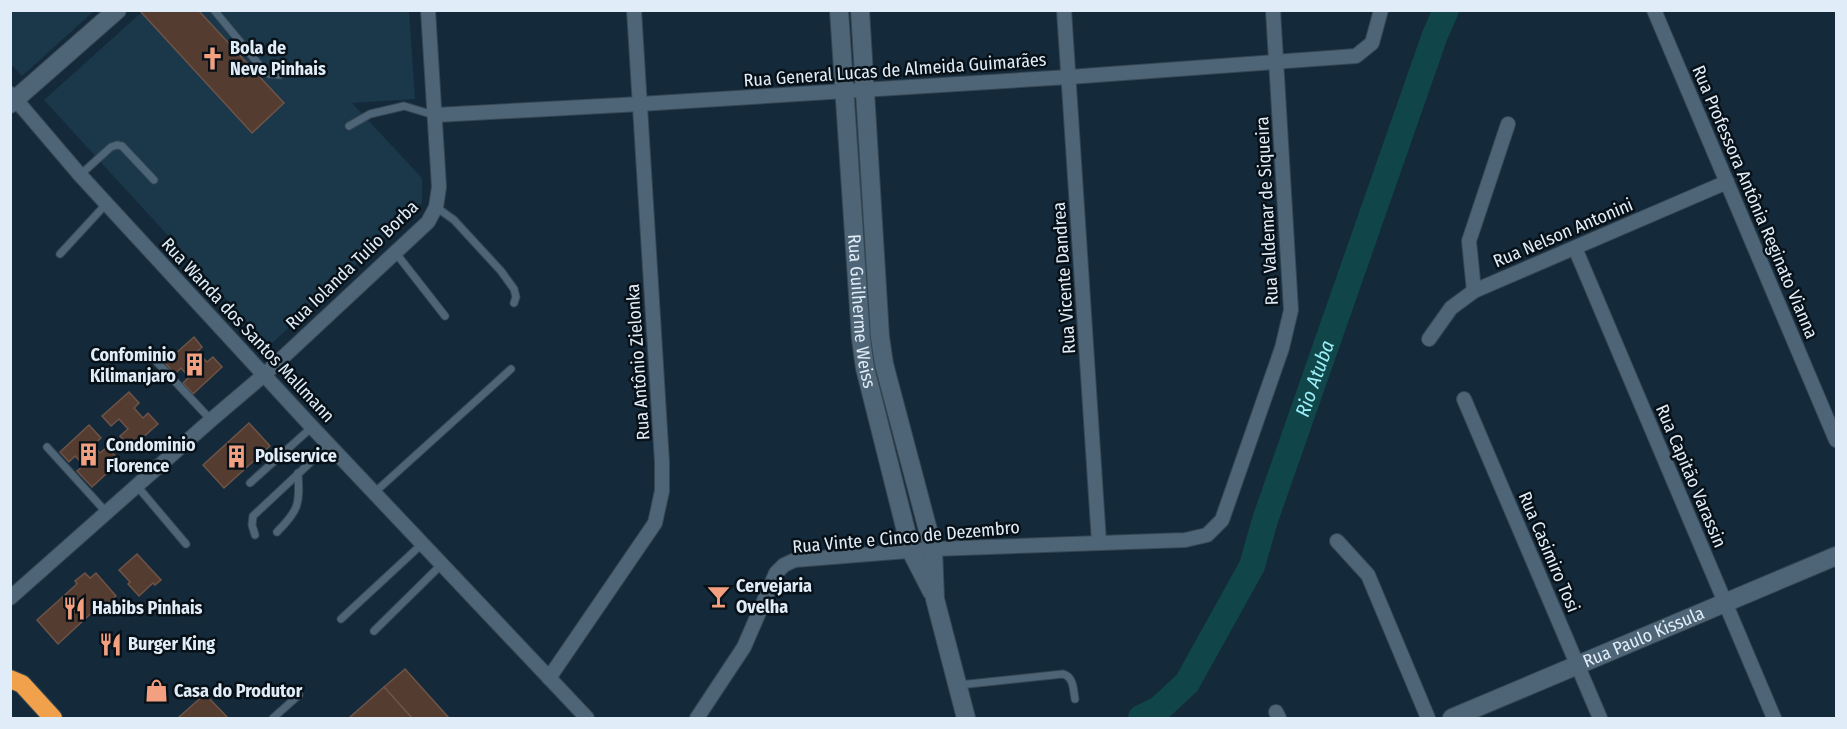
<svg xmlns="http://www.w3.org/2000/svg" width="1847" height="729" viewBox="0 0 1847 729" font-family="'Fira Sans Condensed',sans-serif">
  <style>
    .built { fill: #1b374a }
    .lines { fill: none; stroke-linecap: round; stroke-linejoin: round }
    .river { stroke: #104549; stroke-width: 26 }
    .building { fill: #553c31; stroke: #6e5347; stroke-width: 1.5 }
    .lane-casing { stroke: #364754; stroke-width: 9 }
    .street-casing { stroke: #364754; stroke-width: 16 }
    .secondary-casing { stroke: #364754; stroke-width: 20 }
    .highway-casing { stroke: #364754; stroke-width: 20 }
    .lane { stroke: #4e6577; stroke-width: 7 }
    .street { stroke: #4e6577; stroke-width: 14 }
    .secondary { stroke: #4e6577; stroke-width: 18 }
    .highway { stroke: #f1a04b; stroke-width: 18 }
    .labels { text-anchor: middle; dominant-baseline: central; stroke-width: 5; stroke-linejoin: round; paint-order: stroke }
    .poi-label { font-size: 18px; font-weight: bold; fill: #e0edf8; stroke: #081118; text-anchor: start }
    .street-label { font-size: 18px; fill: #e0edf8; stroke: #081118 }
    .water-label { font-size: 20px; font-style: italic; fill: #99eff7; stroke: #081118 }
  </style>
  <rect width="100%" height="100%" fill="#142a3a"/>
  <g class="built">
    <path d="M11,10H94V11L22,76L11,64Z"/>
    <path d="M143,11H409L415,99L352,103L422,178V203L269,346L44,100Z"/>
  </g>
  <g class="lines">
    <path class="river" id="s1" d="M1141,718L1159,709L1187,683L1252,566L1265,520L1435,35L1446,10"/>
  </g>
  <g class="building">
    <path d="M143,10H198L284,103L252,133L141,12Z"/>
    <path d="M194,337L202,347L197,352L207,362L213,357L222,367L193,394L183,383L189,377L181,368L175,374L165,363Z"/>
    <path d="M129,392L139,403L134,408L143,418L148,413L158,424L131,448L120,436L128,429L119,419L111,426L102,416Z"/>
    <path d="M249,423L270,446L224,488L203,465Z"/>
    <path d="M89,425L101,438L93,445L100,453L107,447L120,461L92,487L77,471L84,465L75,456L69,462L60,452Z"/>
    <path d="M137,554L161,580L155,585L153,583L139,596L128,584L130,582L119,570Z"/>
    <path d="M85,573L90,578L96,573L116,596L102,609L99,606L58,644L37,620L77,584L75,581Z"/>
    <path d="M405,669L449,718H412L384,687Z"/>
    <path d="M384,687L412,718H349Z"/>
    <path d="M205,694L228,718H178Z"/>
  </g>
  <g class="lines">
    <defs>
      <g id="lane">
        <path d="M214,10L261,67L269,74L280,75L293,66"/>
        <path d="M349,126L370,114L404,106L434,115"/>
        <path d="M80,175L111,147L117,145L122,146L154,180"/>
        <path d="M436,207L454,220L501,271L514,289L516,297L514,303"/>
        <path d="M395,252L445,316"/>
        <path d="M60,254L107,203"/>
        <path d="M155,360L211,420"/>
        <path d="M47,447L107,513"/>
        <path d="M250,483L312,427"/>
        <path d="M137,486L186,544"/>
        <path d="M374,493L511,369"/>
        <path d="M277,532C299,510 300,504 298,473"/>
        <path d="M255,535L252,525L253,516L329,445"/>
        <path d="M341,619L422,544"/>
        <path d="M374,631L441,565"/>
        <path d="M959,685L1063,674C1074,677 1073,689 1075,699"/>
        <path d="M273,718L299,695"/>
      </g>
      <g id="street">
        <path d="M1064,10L1099,542"/>
        <path d="M1654,10L1836,440"/>
        <path d="M11,94L80,175L312,427L587,718"/>
        <path d="M436,115L640,104L1069,77L1356,56L1372,43L1381,10"/>
        <path d="M1575,248L1774,718"/>
        <path d="M1474,291L1469,241L1508,124"/>
        <path d="M1429,339L1451,308L1474,291L1727,182"/>
        <path d="M1464,399L1600,718"/>
        <path d="M1337,541L1368,575L1428,718"/>
        <path d="M10,598L211,420L265,374L428,222L436,207L439,187L428,10"/>
        <path d="M549,678L655,523L662,491V462L634,10"/>
        <path d="M1276,712L1279,718"/>
        <path d="M697,718L744,647L776,573L784,565L795,560L933,549L1185,540L1207,535L1222,520L1282,348L1291,310L1273,10"/>
      </g>
      <g id="secondary">
        <path id="s2" d="M839,10L861,339L865,368L911,551L932,592"/>
        <path d="M860,10L880,337L884,364L933,549L935,599L966,718"/>
        <path d="M10,104L117,10"/>
        <path id="s3" d="M1452,718L1836,556"/>
      </g>
      <path id="highway" d="M10,679L22,684L53,718"/>
    </defs>
    <use href="#lane" class="lane-casing"/>
    <use href="#street" class="street-casing"/>
    <use href="#secondary" class="secondary-casing"/>
    <use href="#highway" class="highway-casing"/>
    <use href="#lane" class="lane"/>
    <use href="#street" class="street"/>
    <use href="#secondary" class="secondary"/>
    <use href="#highway" class="highway"/>
  </g>
  <defs>
    <symbol id="church-bare" viewBox="-9 -9 18 18"><path d="M-1.2-6h2.4v3.5h3.3v2.4h-3.3V6h-2.4V-.1h-3.3v-2.4h3.3Z" fill="#f2a080" stroke="#081118" stroke-width="2.5" paint-order="stroke"/></symbol>
    <symbol id="building-bare" viewBox="-9 -9 18 18"><path d="M-4-6H4V6H1V3H-1V6H-4ZM-2.5-4.3h1.7v1.8h-1.7ZM.8-4.3h1.7v1.8H.8ZM-2.5-1h1.7V.8h-1.7ZM.8-1h1.7V.8H.8Z" fill="#f2a080" stroke="#081118" stroke-width="2.5" paint-order="stroke"/></symbol>
    <symbol id="bar-bare" viewBox="-9 -9 18 18"><path d="M-6-5H6L.8 .8V4.5H3.5V6h-7V4.5H-.8V.8Z" fill="#f2a080" stroke="#081118" stroke-width="2.5" paint-order="stroke"/></symbol>
    <symbol id="restaurant-bare" viewBox="-9 -9 18 18"><path d="M-5-6h1v4h1v-4h1v4h1v-4h1v5L-1.5 .5V6h-2V.5L-5-1ZM5-6V6H3V1.5H1.5Q1.5-4 5-6Z" fill="#f2a080" stroke="#081118" stroke-width="2.5" paint-order="stroke"/></symbol>
    <symbol id="shop-bare" viewBox="-9 -9 18 18"><path d="M-5-2.5h2.3a2.7 3.5 0 0 1 5.4 0H5L5.5 6h-11ZM-1.5-2.5h3a1.5 2.3 0 0 0-3 0Z" fill="#f2a080" stroke="#081118" stroke-width="2.5" paint-order="stroke"/></symbol>
  </defs>
  <g fill-rule="evenodd">
    <use href="#church-bare" x="196" y="42" width="33" height="33"/>
    <use href="#building-bare" x="178" y="348" width="33" height="33"/>
    <use href="#building-bare" x="72" y="438" width="33" height="33"/>
    <use href="#building-bare" x="220" y="440" width="33" height="33"/>
    <use href="#bar-bare" x="702" y="580" width="33" height="33"/>
    <use href="#restaurant-bare" x="58" y="592" width="33" height="33"/>
    <use href="#restaurant-bare" x="94" y="628" width="33" height="33"/>
    <use href="#shop-bare" x="140" y="674" width="33" height="33"/>
  </g>
  <g class="labels">
    <g class="poi-label">
      <text x="230" y="48">Bola de<tspan x="230" dy="21">Neve Pinhais</tspan></text>
      <text x="176" y="355" text-anchor="end">Confominio<tspan x="176" dy="21">Kilimanjaro</tspan></text>
      <text x="106" y="445">Condominio<tspan x="106" dy="21">Florence</tspan></text>
      <text x="255" y="456">Poliservice</text>
      <text x="736" y="586">Cervejaria<tspan x="736" dy="21">Ovelha</tspan></text>
      <text x="92" y="608">Habibs Pinhais</text>
      <text x="128" y="644">Burger King</text>
      <text x="174" y="691">Casa do Produtor</text>
    </g>
    <g class="street-label">
      <text transform="translate(895 70) rotate(-4)">Rua General Lucas de Almeida Guimarães</text>
      <text transform="translate(1755 202) rotate(67)">Rua Professora Antônia Reginato Vianna</text>
      <text transform="translate(1267 211) rotate(-93)">Rua Valdemar de Siqueira</text>
      <text transform="translate(1563 233) rotate(-23)">Rua Nelson Antonini</text>
      <text transform="translate(352 265) rotate(-44)">Rua Iolanda Tulio Borba</text>
      <text transform="translate(1064 278) rotate(-94)">Rua Vicente Dandrea</text>
      <text stroke="none"><textPath href="#s2" startOffset="302">Rua Guilherme Weiss</textPath></text>
      <text transform="translate(248 330) rotate(47)">Rua Wanda dos Santos Mallmann</text>
      <text transform="translate(638 362) rotate(-94)">Rua Antônio Zielonka</text>
      <text transform="translate(1691 476) rotate(67)">Rua Capitão Varassin</text>
      <text transform="translate(906 537) rotate(-5)">Rua Vinte e Cinco de Dezembro</text>
      <text transform="translate(1549 552) rotate(67)">Rua Casimiro Tosi</text>
      <text stroke="none"><textPath href="#s3" startOffset="208">Rua Paulo Kissula</textPath></text>
    </g>
    <g class="water-label">
      <text stroke="none"><textPath href="#s1" startOffset="390">Rio Atuba</textPath></text>
    </g>
  </g>
  <rect width="1847" height="729" fill="none" stroke="#e0edf8" stroke-width="24"/>
</svg>
